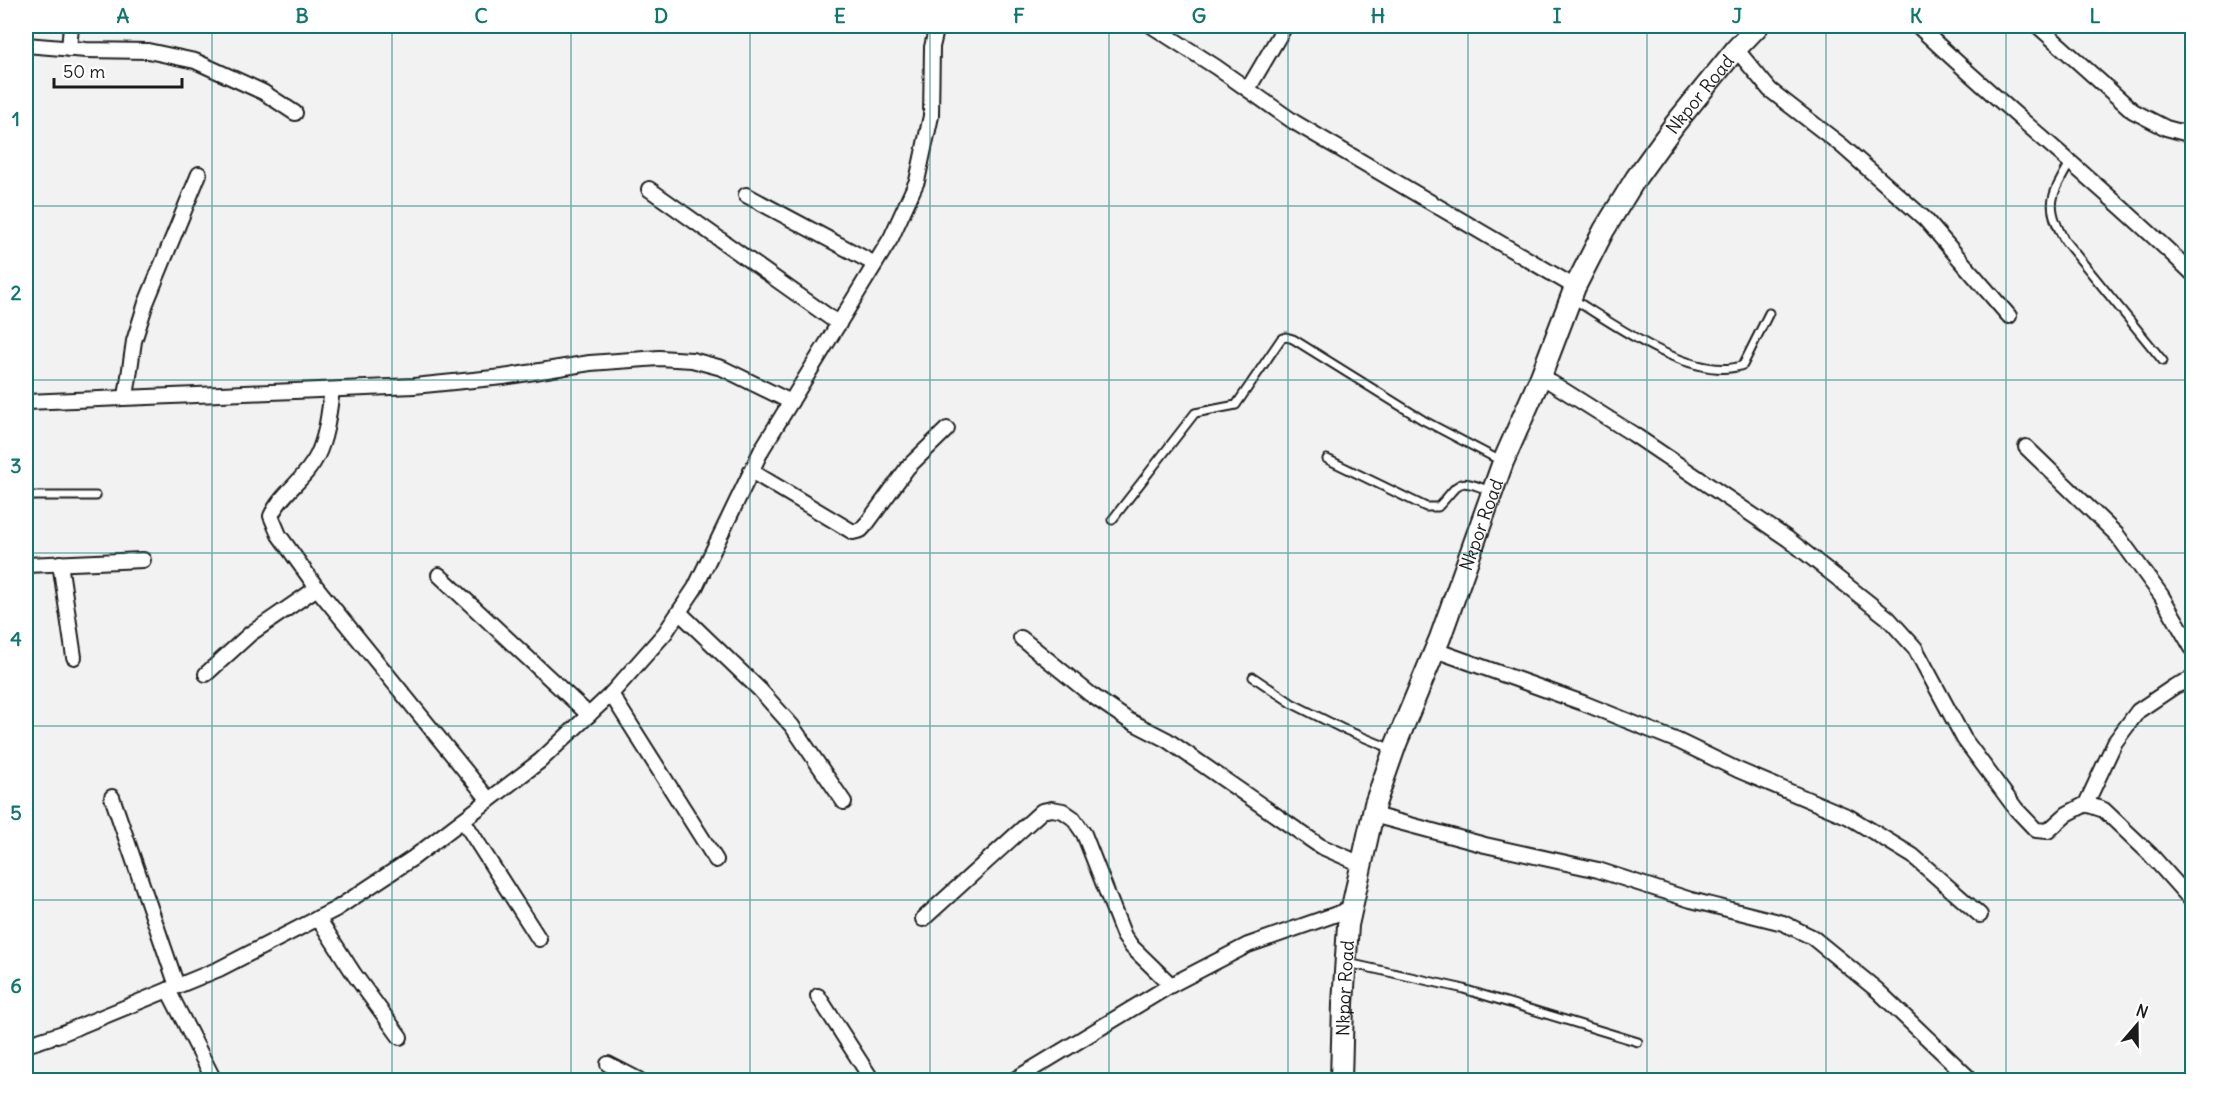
<svg xmlns="http://www.w3.org/2000/svg" width="2218" height="1106" viewBox="0 0 2218 1106" font-family="Delius,sans-serif">
  <style>
    .lines { fill: none; stroke-linecap: round; stroke-linejoin: round }
    .lane-casing { stroke: #1c1c1c; stroke-width: 11 }
    .street-casing { stroke: #1c1c1c; stroke-width: 18 }
    .secondary-casing { stroke: #1c1c1c; stroke-width: 24 }
    .lane { stroke: #fff; stroke-width: 7 }
    .street { stroke: #fff; stroke-width: 14 }
    .secondary { stroke: #fff; stroke-width: 20 }
    .grid { fill: none; stroke: #0f766e; stroke-width: 1.5; stroke-opacity: 0.55 }
    .labels { text-anchor: middle; dominant-baseline: central; stroke-width: 4.5; stroke-linejoin: round; paint-order: stroke }
    .street-label { font-size: 18px; fill: #1c1c1c; stroke: #fff }
    .neatline { fill: none; stroke: #0f766e; stroke-width: 2 }
    .grid-label { font-size: 20px; text-anchor: middle; font-weight: bold; fill: #0f766e }
  </style>
  <rect width="100%" height="100%" fill="#f2f2f2"/>
  <filter id="ink" filterUnits="userSpaceOnUse"><feTurbulence type="fractalNoise" baseFrequency=".0167" numOctaves="2"/><feDisplacementMap in="SourceGraphic" scale="12" xChannelSelector="R" yChannelSelector="G"/><feConvolveMatrix kernelMatrix="1 2 1 2 8 2 1 2 1" color-interpolation-filters="sRGB"/></filter>
  <g filter="url(#ink)">
    <g class="lines">
      <defs>
        <g id="lane">
          <path d="M2071,161C2051,197 2044,204 2065,241L2163,361"/>
          <path d="M1573,299C1612,323 1695,384 1743,365L1769,313"/>
          <path d="M1327,459L1426,507H1438C1462,482 1455,477 1490,491"/>
          <path d="M26,496H96"/>
          <path d="M1112,520L1195,413L1236,405L1281,339L1286,337L1293,339L1423,420L1501,461"/>
          <path d="M1253,677L1293,704L1341,728L1392,749"/>
          <path d="M1348,963L1460,988L1638,1042"/>
        </g>
        <g id="street">
          <path d="M1152,26L1216,67L1294,122L1575,287"/>
          <path d="M1918,26C2007,111 2104,187 2192,273"/>
          <path d="M2038,26L2133,111L2166,128L2192,135"/>
          <path d="M26,45L86,50L148,51L195,61L263,92L295,113"/>
          <path d="M69,49L71,26"/>
          <path d="M1736,49L1770,90L1841,145L1925,219L2009,316"/>
          <path d="M1248,89L1285,26"/>
          <path d="M649,189L839,324"/>
          <path d="M746,195L875,264"/>
          <path d="M1541,376L1633,434L1788,539L1888,618L1915,648L1964,739L2016,809L2036,830L2048,831L2067,814L2086,804L2115,742L2138,711L2175,686L2192,679"/>
          <path d="M332,390C329,411 327,436 317,456C306,479 281,493 271,516L279,535L317,588L489,800"/>
          <path d="M126,397L134,341L146,303L199,174"/>
          <path d="M26,402L414,386L503,377L590,363L659,358L692,360L722,368L791,402"/>
          <path d="M2026,447L2117,535L2161,595L2192,648"/>
          <path d="M751,471L853,532L861,530L868,522L908,467L947,429"/>
          <path d="M60,563L74,657"/>
          <path d="M26,565L143,560"/>
          <path d="M439,575L589,715"/>
          <path d="M679,612L760,690L792,726L844,802"/>
          <path d="M1021,638L1090,694L1128,720L1167,740L1320,846L1361,864"/>
          <path d="M1435,650L1583,703L1678,741L1738,770L1849,817L1913,856L1980,915"/>
          <path d="M206,674L250,634L317,588"/>
          <path d="M611,694L716,860"/>
          <path d="M112,797L177,986"/>
          <path d="M2086,804L2104,810L2150,854L2192,901"/>
          <path d="M1373,815L1485,845L1598,870L1691,900L1783,923L1812,937L1877,990L1971,1080"/>
          <path d="M463,820L539,939"/>
          <path d="M318,918L354,974L400,1037"/>
          <path d="M923,919L1042,811L1052,809L1063,811L1073,818L1084,834L1124,936L1132,947L1171,985"/>
          <path d="M168,990L214,1080"/>
          <path d="M818,996L872,1080"/>
          <path d="M26,1045L63,1033L219,969L336,909L413,858L540,761L611,694L665,633L695,588L762,449L891,238L917,181L931,116L932,47L937,26"/>
          <path d="M608,1064L639,1080"/>
          <path d="M1014,1080L1171,985L1248,945L1351,909"/>
        </g>
        <g id="secondary">
          <path id="s1" d="M1341,1080L1343,1004L1348,925L1375,804L1396,744L1440,638L1503,462L1541,376L1575,287L1604,230L1636,178L1675,124L1736,49L1758,26"/>
        </g>
      </defs>
      <use href="#lane" class="lane-casing"/>
      <use href="#street" class="street-casing"/>
      <use href="#secondary" class="secondary-casing"/>
      <use href="#lane" class="lane"/>
      <use href="#street" class="street"/>
      <use href="#secondary" class="secondary"/>
    </g>
  </g>
  <path class="grid" d="M212,26V1080M392,26V1080M571,26V1080M750,26V1080M930,26V1080M1109,26V1080M1288,26V1080M1468,26V1080M1647,26V1080M1826,26V1080M2006,26V1080M26,206H2192M26,380H2192M26,553H2192M26,726H2192M26,900H2192"/>
  <g class="labels">
    <g class="street-label">
      <text stroke="none"><textPath href="#s1" startOffset="1064">Nkpor Road</textPath></text>
      <text stroke="none"><textPath href="#s1" startOffset="578">Nkpor Road</textPath></text>
      <text stroke="none"><textPath href="#s1" startOffset="92">Nkpor Road</textPath></text>
    </g>
  </g>
  <rect width="2218" height="1106" fill="none" stroke="#fff" stroke-width="66"/>
  <g transform="translate(2137 1025) rotate(20)" stroke="#ffffff" stroke-width="4.5" paint-order="stroke">
  <path d="M0-4.5L10 22L0 15L-10 22Z" fill="#1c1c1c"/>
  <text y="-9" font-size="16" font-weight="bold" text-anchor="middle" fill="#1c1c1c">N</text>
  </g>
  <path d="M54 78v9h128v-9" fill="none" stroke="#1c1c1c" stroke-width="3"/>
  <text x="63" y="78" font-size="18" fill="#1c1c1c" stroke="#ffffff" stroke-width="4.5" paint-order="stroke">50 m</text>
  <rect x="33" y="33" width="2152" height="1040" class="neatline"/>
  <g class="grid-label">
    <text x="123" y="23">A</text>
    <text x="302" y="23">B</text>
    <text x="481" y="23">C</text>
    <text x="661" y="23">D</text>
    <text x="840" y="23">E</text>
    <text x="1019" y="23">F</text>
    <text x="1199" y="23">G</text>
    <text x="1378" y="23">H</text>
    <text x="1557" y="23">I</text>
    <text x="1737" y="23">J</text>
    <text x="1916" y="23">K</text>
    <text x="2095" y="23">L</text>
    <text x="16" y="126">1</text>
    <text x="16" y="300">2</text>
    <text x="16" y="473">3</text>
    <text x="16" y="646">4</text>
    <text x="16" y="820">5</text>
    <text x="16" y="993">6</text>
  </g>
</svg>
